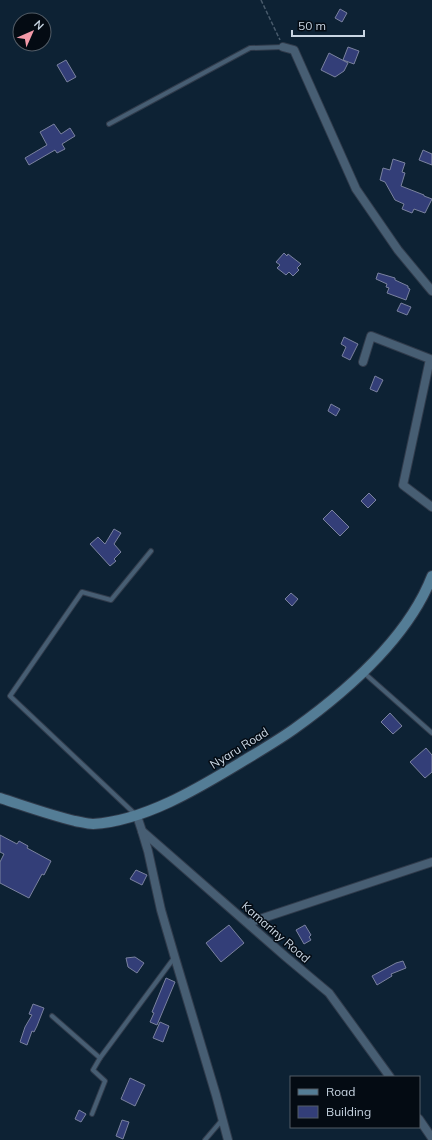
<svg xmlns="http://www.w3.org/2000/svg" width="432" height="1140" viewBox="0 0 432 1140" font-family="Mulish,sans-serif">
  <style>
    .building { fill: #333e78; stroke: #7a829f }
    .lines { fill: none; stroke-linecap: round; stroke-linejoin: round }
    .service-casing { stroke: #303b4b; stroke-width: 6 }
    .minor-casing { stroke: #303b4b; stroke-width: 10 }
    .secondary-casing { stroke: #303b4b; stroke-width: 12 }
    .path { stroke: #485a6b; stroke-width: 1.5; stroke-dasharray: 4 2; stroke-linecap: butt }
    .service { stroke: #475e73; stroke-width: 4 }
    .minor { stroke: #475e73; stroke-width: 8 }
    .secondary { stroke: #547d96; stroke-width: 10 }
    .labels { text-anchor: middle; dominant-baseline: central; stroke-width: 3; stroke-linejoin: round; paint-order: stroke }
    .street-label { font-size: 12px; fill: #c8d5e2; stroke: #040b13 }
  </style>
  <rect width="100%" height="100%" fill="#0d2234"/>
  <g class="building">
    <path d="M340,9L347,13L342,22L335,18Z"/>
    <path d="M348,47L359,51L354,64L343,60Z"/>
    <path d="M329,53L348,63L344,71L335,77L321,70Z"/>
    <path d="M66,60L76,77L67,82L57,65Z"/>
    <path d="M54,124L61,134L70,128L75,136L62,144L65,149L57,153L55,150L29,165L25,158L47,145L40,132Z"/>
    <path d="M423,150L432,154V165L419,160Z"/>
    <path d="M393,159L405,163L402,172L405,173L401,186L424,195V196L432,199L425,213L414,209L412,213L402,209L404,204L395,200L385,182L380,180L383,168L390,170Z"/>
    <path d="M284,253L287,256L288,254L301,264L297,268L299,270L293,276L289,272L286,275L277,268L280,265L276,262Z"/>
    <path d="M378,273L395,278V280L408,286V288L410,289L406,300L387,293L389,288L386,287L387,284L376,279Z"/>
    <path d="M401,303L411,307L407,315L397,311Z"/>
    <path d="M344,337L358,344L350,360L342,356L346,347L341,344Z"/>
    <path d="M375,376L383,380L377,392L370,389Z"/>
    <path d="M331,404L340,409L336,416L328,411Z"/>
    <path d="M369,493L376,500L368,508L361,501Z"/>
    <path d="M332,510L349,527L340,536L323,519Z"/>
    <path d="M114,529L121,533L114,544L121,552L114,559L116,561L110,566L90,544L98,537L105,544Z"/>
    <path d="M291,593L298,599L292,606L285,599Z"/>
    <path d="M390,713L402,726L393,734L381,722Z"/>
    <path d="M426,748L432,755V772L425,778L410,762Z"/>
    <path d="M0,835L17,844L19,841L28,846L27,848L51,861L44,875L42,874L29,898L0,883V862L4,854L0,852Z"/>
    <path d="M136,870L147,875L142,885L130,879Z"/>
    <path d="M229,925L244,943L221,962L206,943Z"/>
    <path d="M305,925L311,935L309,937L311,940L304,944L296,930Z"/>
    <path d="M135,957L144,963L137,973L128,967L126,958Z"/>
    <path d="M403,961L406,968L391,974L392,976L377,985L372,976L396,963Z"/>
    <path d="M166,978L175,982L157,1025L150,1022L154,1013L152,1012Z"/>
    <path d="M33,1004L44,1008L37,1026L34,1032L32,1031L27,1045L20,1042L25,1027L32,1015L29,1014Z"/>
    <path d="M160,1022L169,1026L163,1042L153,1038Z"/>
    <path d="M130,1078L145,1085L135,1106L121,1099Z"/>
    <path d="M79,1110L86,1114L81,1122L75,1119Z"/>
    <path d="M122,1120L129,1122L123,1139L116,1136Z"/>
  </g>
  <g class="lines">
    <defs>
      <g id="service">
        <path d="M109,124L250,48L283,47"/>
        <path d="M363,672L432,733"/>
        <path d="M135,814L10,696L82,592L111,600L151,551"/>
        <path d="M52,1016L100,1058"/>
        <path d="M92,1114L105,1081L93,1070L100,1058L174,958"/>
        <path d="M205,1140L222,1120"/>
      </g>
      <g id="minor">
        <path d="M283,47L294,50L356,189L398,250L432,291"/>
        <path d="M363,362L371,336L430,359L403,485L432,507"/>
        <path d="M137,816L142,831L286,957L329,993L390,1077"/>
        <path d="M142,831L148,851L161,910L175,958L216,1095L228,1140"/>
        <path d="M248,923L432,862"/>
        <path d="M419,1119L432,1138"/>
      </g>
      <path id="secondary" d="M0,798C25,806 50,815 75,821C81,822 87,824 93,824C144,821 197,789 240,763C258,752 277,741 294,729C347,691 408,638 432,576"/>
    </defs>
    <use href="#service" class="service-casing"/>
    <use href="#minor" class="minor-casing"/>
    <use href="#secondary" class="secondary-casing"/>
    <path class="path" d="M261,0L280,40"/>
    <use href="#service" class="service"/>
    <use href="#minor" class="minor"/>
    <use href="#secondary" class="secondary"/>
  </g>
  <g class="labels">
    <g class="street-label">
      <text transform="translate(239 748) rotate(-32)">Nyaru Road</text>
      <text transform="translate(276 932) rotate(41)">Kamariny Road</text>
    </g>
  </g>
  <rect x="290" y="1076" width="130" height="52" fill="#040b13" stroke="#525c66"/>
  <rect x="298" y="1089" width="20" height="6" fill="#547d96" stroke="#525c66"/>
  <text x="326" y="1096" font-size="12" fill="#c8d5e2">Road</text>
  <rect x="298" y="1106" width="20" height="12" fill="#333e78" stroke="#525c66"/>
  <text x="326" y="1116" font-size="12" fill="#c8d5e2">Building</text>
  <g transform="translate(32 32) rotate(45)"><circle r="19" fill="#040b13" stroke="#525c66"/>
  <path d="M0-3L7 15L0 10L-7 15Z" fill="#f39aa9"/>
  <text y="-6" font-size="11" font-weight="bold" text-anchor="middle" fill="#c8d5e2">N</text>
  </g>
  <path d="M292 30v6h72v-6" fill="none" stroke="#c8d5e2" stroke-width="2"/>
  <text x="298" y="30" font-size="12" fill="#c8d5e2" stroke="#040b13" stroke-width="3" paint-order="stroke">50 m</text>
</svg>
